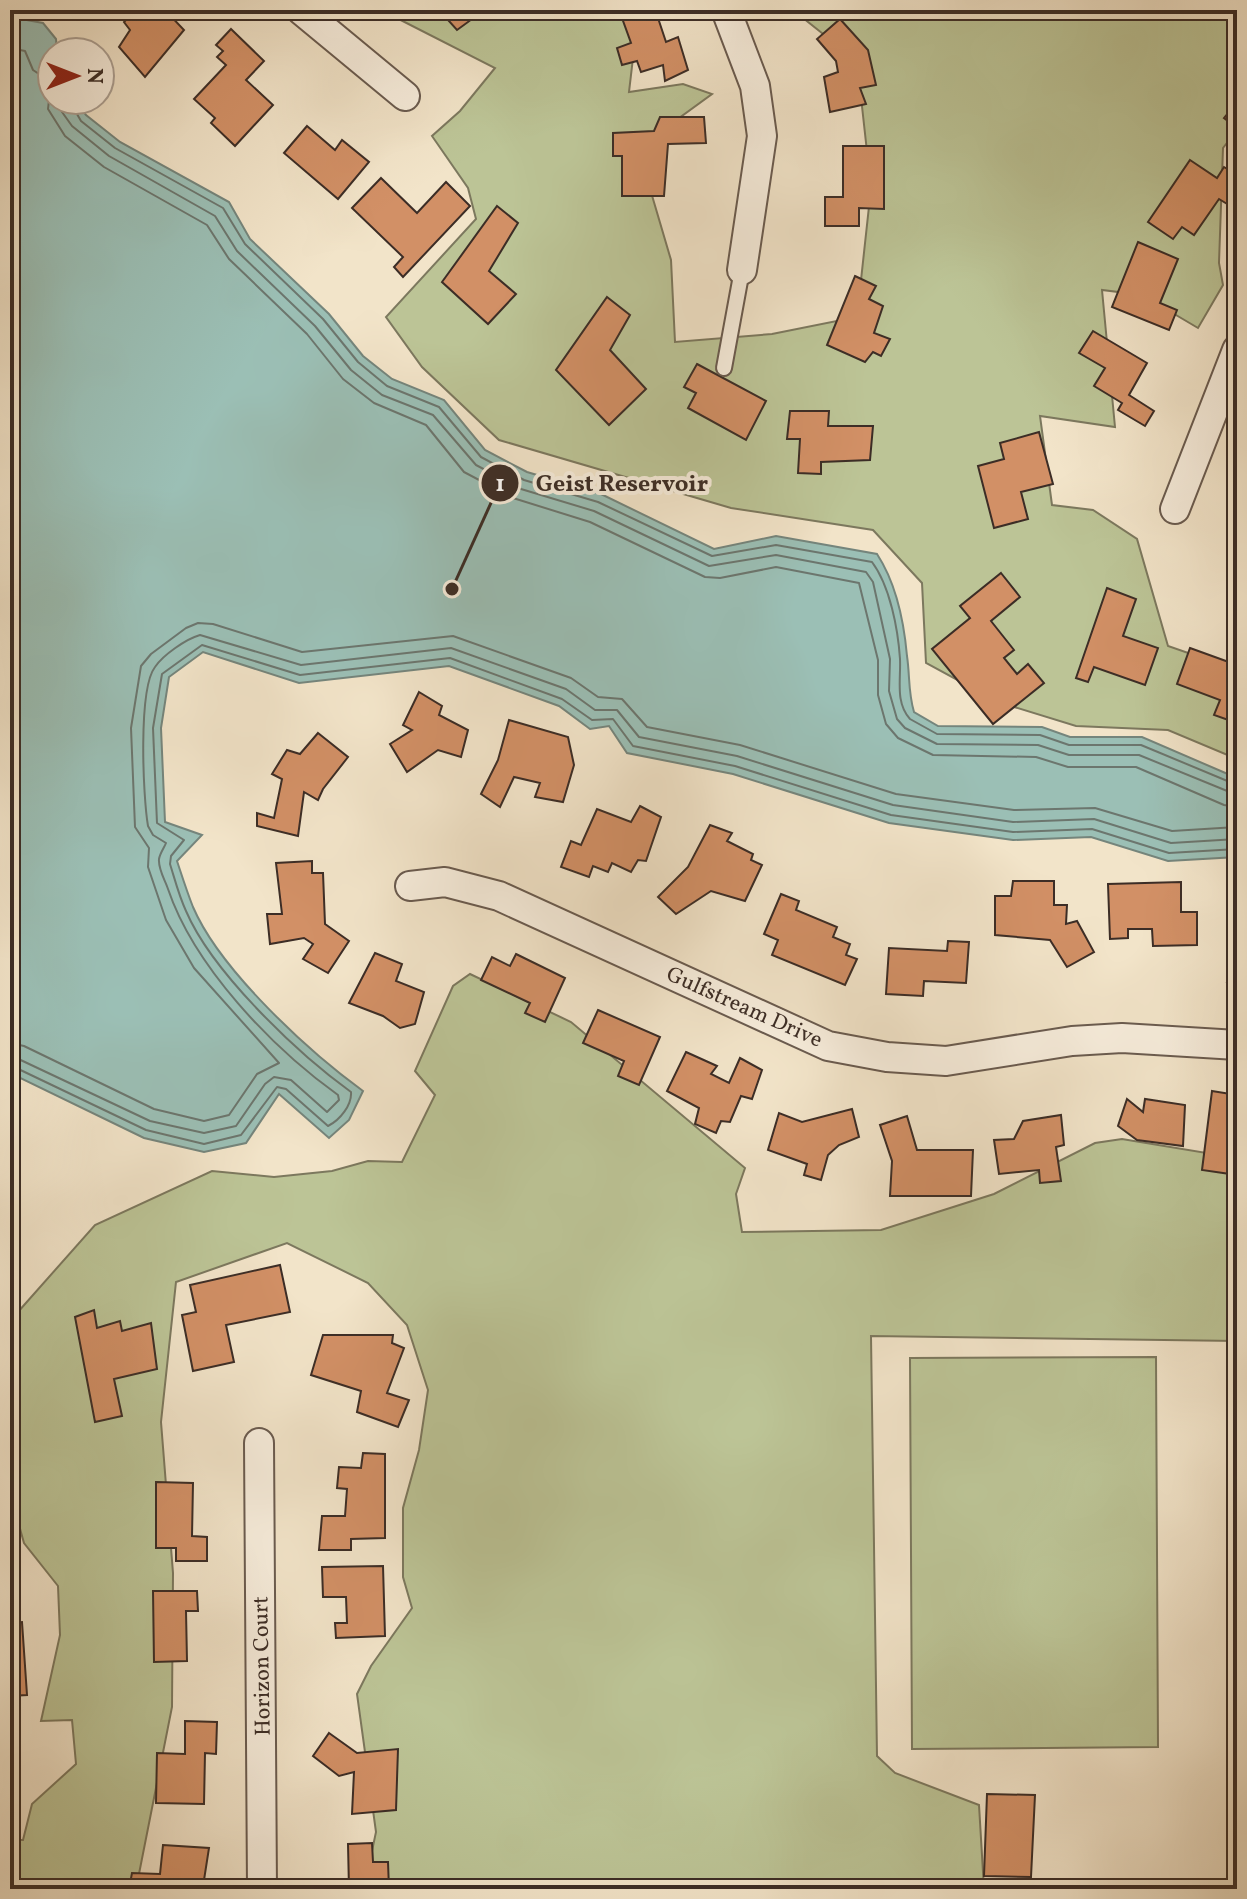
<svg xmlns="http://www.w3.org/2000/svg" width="1247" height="1899" viewBox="0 0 1247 1899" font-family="Vollkorn,serif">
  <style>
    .green { fill: #bcc496; stroke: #7c785e; stroke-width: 2 }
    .water { fill: #9bbfb5; stroke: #75857c; stroke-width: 2 }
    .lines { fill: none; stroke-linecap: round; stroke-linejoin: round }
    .shore { stroke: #6c766e; stroke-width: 2 }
    .building { fill: #d29066; stroke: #3c2d26; stroke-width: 2 }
    .lane-casing { stroke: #6a5b4f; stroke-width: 18 }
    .street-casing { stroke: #6a5b4f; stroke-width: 32 }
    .lane { stroke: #f7eddc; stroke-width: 14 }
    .street { stroke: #f7eddc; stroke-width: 28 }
    .labels { text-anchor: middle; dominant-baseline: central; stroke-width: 8; stroke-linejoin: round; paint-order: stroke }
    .street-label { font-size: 22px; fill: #3c2d26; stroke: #f7eddc }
    .leader { fill: none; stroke: #3c2d26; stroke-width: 3 }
    .callout-dot { fill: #3c2d26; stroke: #f7eddc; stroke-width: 3 }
    .mark-label { font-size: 24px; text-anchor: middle; font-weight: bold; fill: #fff }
    .callout-label { font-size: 24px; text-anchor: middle; font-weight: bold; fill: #3c2d26; stroke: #f7eddc; stroke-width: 8; stroke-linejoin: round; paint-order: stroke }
  </style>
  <rect width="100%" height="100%" fill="#f2e4c9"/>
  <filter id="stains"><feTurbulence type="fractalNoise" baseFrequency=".0025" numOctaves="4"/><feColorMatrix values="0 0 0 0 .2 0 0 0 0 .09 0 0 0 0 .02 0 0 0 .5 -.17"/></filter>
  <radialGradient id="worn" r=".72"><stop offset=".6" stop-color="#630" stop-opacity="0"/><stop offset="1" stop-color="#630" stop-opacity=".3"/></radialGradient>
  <g class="green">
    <path d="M381,10H658L637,24L629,92L683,84L712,94L638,148L671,260L675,342L772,334L857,317L871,188L857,61L793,10H1237V130L1223,148L1219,263L1223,285L1198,328L1142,295L1102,290L1115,427L1040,416L1052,505L1093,510L1137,539L1168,646L1237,670V759L1168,730L1076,726L998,702L926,663L922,583L873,530L731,508L499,440L422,367L386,317L476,219L468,188L432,136L460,111L495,68Z"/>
    <path d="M470,974L571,1022L745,1168L736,1194L742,1232L881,1230L994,1194L1095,1143L1122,1139L1237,1158V1341L871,1336L877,1756L895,1773L979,1805L984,1889H364L376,1832L357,1694L371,1666L412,1608L403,1577V1508L419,1450L428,1390L407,1325L368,1283L287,1243L176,1282L161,1422L173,1573L172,1707L136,1889H10V1840H23L32,1804L76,1764L72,1720L41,1721L60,1635L58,1586L24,1543L10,1493V1321L95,1225L212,1171L274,1177L332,1171L368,1161L402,1162L435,1095L415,1071L453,986Z"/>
    <path d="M1156,1357L1158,1747L912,1749L910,1358Z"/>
  </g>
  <path class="water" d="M10,17L43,23L56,39L57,52H52V100H75L86,115L120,142L229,202L250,239L329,314L363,356L392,379L444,400L485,450L527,472L601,494L714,549L776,536L877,554C896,583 904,622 907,656C910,676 908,692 914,712L938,726L1042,727L1070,737H1142L1237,778V857L1168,861L1091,837L1013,840L889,823L733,774L627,753L609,726L590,729L559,706L449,666L299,683L203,652L169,677L161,728L165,822L202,835L177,861C182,876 187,892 193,907C220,970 308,1051 363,1091L349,1120L329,1138L279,1094L246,1143L204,1152L144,1138L16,1076L10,1071Z"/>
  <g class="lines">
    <g class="shore">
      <path d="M10,48L25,51L33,70L51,82L48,109L65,136L104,167L207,225L229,259L307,334L343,379L374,403L426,425L464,472L513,498L590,522L705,577L720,578L776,567L859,583L878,660V695L886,724L898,738L933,755L1036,757L1068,767H1136L1224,805L1237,807"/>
      <path d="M59,100L62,112L72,126L109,156L215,216L237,251L315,326L351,370L382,395L433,415L476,465L521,489L594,511L709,566L776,555L866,572L873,582L890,659L889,691L897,719L905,728L937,744L1038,745L1069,755H1139L1237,795"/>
      <path d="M69,100L81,121L115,148L223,208L245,244L323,319L358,362L387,386L439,407L481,457L524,480L598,502L712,556L776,545L872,562C890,586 898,629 900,659C901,679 895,703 910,719L937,734L1040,735L1069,745H1141L1237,785"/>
      <path d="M10,1043L24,1046L154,1109L204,1121L229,1115L257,1074L279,1063L194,968L166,920L148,867L149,848L135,827L131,728L141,666L151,654L186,628L198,623L213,624L302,652L453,636L571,678L598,697L622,699L647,727L740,745L896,794L1014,810L1095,808L1172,831L1237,827"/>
      <path d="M10,1055L150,1121L204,1133L236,1126L265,1084L274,1077L291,1080L327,1112L339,1100L338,1095C271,1047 194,966 168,889C165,880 158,869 159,859C160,853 164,848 166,843L153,835L148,826C143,797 138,689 155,667C163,655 186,639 200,635L301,665L451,648L566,689L595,710H617L639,737L737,756L893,805L1013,822L1094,819L1171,843L1237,839"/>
      <path d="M10,1065L146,1130L204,1144L241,1135L277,1087L286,1089L328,1126C340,1120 352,1105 351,1092C297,1053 212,972 186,911C179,896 175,880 170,864L171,856L184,840L157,823L153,728L162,674L202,645L300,675L450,658L562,699L592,720L613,719L633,746L735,766L891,815L1013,832L1092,829L1169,853L1237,849"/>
    </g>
  </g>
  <g class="building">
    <path d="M135,10H165L184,30L145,77L119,47L130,30L124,22Z"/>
    <path d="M439,10H475L479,14L457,30Z"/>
    <path d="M656,12L666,42L678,37L688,70L665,81L663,65L641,72L637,61L622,65L617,48L631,43L622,18Z"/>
    <path d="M840,19L868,50L876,85L860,88L866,104L830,112L824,77L838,72L836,61L817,39Z"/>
    <path d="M231,29L264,61L246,80L273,105L235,146L211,123L215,118L194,99L226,65L217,57L223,51L216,45Z"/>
    <path d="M1237,102V128L1224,118Z"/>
    <path d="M660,117H704L706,143L668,144L664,196H622V156H613V133L654,131Z"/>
    <path d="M307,126L335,150L342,140L369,162L338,199L284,153Z"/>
    <path d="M843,146H884V209L859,208V226H825V197H843Z"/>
    <path d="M1190,160L1217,178L1224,167L1237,175V210L1219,199L1194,235L1182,227L1173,239L1148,222Z"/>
    <path d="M381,178L417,213L446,182L470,206L403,277L394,267L403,257L352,208Z"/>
    <path d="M497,206L518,223L489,271L516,294L488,324L442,282Z"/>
    <path d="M1138,242L1178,259L1160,303L1177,310L1169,330L1112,307Z"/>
    <path d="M855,276L876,286L869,299L883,306L874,333L890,339L881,356L873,352L865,362L827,345Z"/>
    <path d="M607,297L630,315L610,350L646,389L609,425L556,370Z"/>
    <path d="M1093,331L1147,363L1129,395L1154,411L1145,426L1118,410L1122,403L1094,386L1105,368L1079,353Z"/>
    <path d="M697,364L766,401L746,440L688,408L696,393L684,387Z"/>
    <path d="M790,411H829L828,426H873L870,460L821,462V474L798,473L800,439H787Z"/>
    <path d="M1039,432L1053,484L1021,492L1028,519L994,528L978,466L1004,459L1000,443Z"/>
    <path d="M1001,573L1020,597L991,621L1014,650L1004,658L1017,674L1028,664L1044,683L993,724L932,649L970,618L960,606Z"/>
    <path d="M1107,588L1136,599L1123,636L1158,648L1145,685L1094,667L1088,682L1076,678Z"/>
    <path d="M1190,648L1237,665V723L1214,715L1220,700L1177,684Z"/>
    <path d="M419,692L442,706L439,715L468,730L461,757L438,750L407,772L390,744L412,730L403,725Z"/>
    <path d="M509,720L568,737L574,765L563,802L535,797L540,783L514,777L500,807L481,794L498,760Z"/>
    <path d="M318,733L348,757L323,789L318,800L304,792L298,836L257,826V813L274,818L282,779L272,774L287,750L300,754Z"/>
    <path d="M640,806L661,817L646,861L638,860L631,872L612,863L608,872L593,866L589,877L561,867L571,841L581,845L597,809L631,822Z"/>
    <path d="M710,825L732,833L727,841L753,854L751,860L762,865L745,901L711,891L676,914L658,897L688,867Z"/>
    <path d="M312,861V873H323L325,924L349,941L328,973L303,959L313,944L304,938L270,944L267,914H282L276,863Z"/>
    <path d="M1013,881H1054V905H1067L1066,924L1077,921L1094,952L1067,967L1050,940L995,935V896H1011Z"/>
    <path d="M1181,882V912H1197V945L1153,946L1152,929H1128V938L1110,939L1108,884Z"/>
    <path d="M781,894L799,901L796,910L837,927L833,937L850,944L846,955L857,959L845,985L772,955L778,940L764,934Z"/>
    <path d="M948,941L969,942L966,983L924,981L923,996L886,994L889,948L947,951Z"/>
    <path d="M1237,951V985L1227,982Z"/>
    <path d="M375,953L402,964L396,981L424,992L415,1024L400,1028L383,1016L349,1003Z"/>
    <path d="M516,954L565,978L545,1022L525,1013L530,1003L481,980L492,957L510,966Z"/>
    <path d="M598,1010L660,1037L639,1085L618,1076L624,1061L583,1043Z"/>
    <path d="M686,1052L717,1066L711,1074L729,1083L740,1058L762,1070L752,1099L741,1096L730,1122L721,1121L716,1133L695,1124L699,1108L667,1091Z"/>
    <path d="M1212,1091L1237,1095L1234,1133L1237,1134V1175L1202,1170Z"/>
    <path d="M1127,1099L1143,1112L1145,1099L1185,1105L1183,1146L1137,1140L1118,1126Z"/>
    <path d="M852,1109L859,1137L839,1145L828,1155L821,1180L804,1175L807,1164L768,1150L779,1113L802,1122Z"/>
    <path d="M1061,1115L1064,1145L1056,1147L1061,1181L1040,1183L1039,1170L999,1174L994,1140L1014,1139L1023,1121Z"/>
    <path d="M907,1116L917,1150H973L971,1196H890L892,1161L880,1125Z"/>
    <path d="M280,1265L290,1312L226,1325L234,1362L193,1371L182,1315L196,1312L190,1285Z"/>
    <path d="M94,1310L97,1328L120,1321L122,1331L151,1323L157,1369L114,1379L122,1416L95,1422L75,1317Z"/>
    <path d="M323,1335H393L392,1343L404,1348L387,1393L409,1400L398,1427L357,1412L361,1391L311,1375Z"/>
    <path d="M363,1453L385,1454V1538L351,1539V1550H319L322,1516H345L347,1489L337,1488L339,1467L361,1468Z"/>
    <path d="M156,1482L193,1483L192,1536L207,1537V1561H176V1548H156Z"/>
    <path d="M383,1566L385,1636L336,1638L335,1623H347L346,1597H323L322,1567Z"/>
    <path d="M153,1591H197L198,1611H186L187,1661L154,1662Z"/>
    <path d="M10,1606L11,1623L22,1622L27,1695L10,1696Z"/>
    <path d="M185,1721L217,1722L216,1754L205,1753L204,1804L156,1803L157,1753L185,1754Z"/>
    <path d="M329,1733L357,1753L398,1749L396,1810L352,1814L354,1772L339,1776L313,1756Z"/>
    <path d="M987,1794L1035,1795L1031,1877L984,1876Z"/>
    <path d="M372,1843L373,1862H388L389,1889H349L348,1844Z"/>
    <path d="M163,1845L209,1848L204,1880H214L212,1889H129L132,1873L160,1874Z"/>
  </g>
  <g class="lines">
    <defs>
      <path id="lane" d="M724,368L742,270"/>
      <g id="street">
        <path d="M301,10L405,96"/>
        <path d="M726,10L755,86L762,136L742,270"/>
        <path d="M1175,509L1237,350"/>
        <path d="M410,886L445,882L499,896L828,1046L887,1057L946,1061L1072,1041L1122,1038L1237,1045"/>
        <path d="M259,1443L262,1889"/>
      </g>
    </defs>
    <use href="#lane" class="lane-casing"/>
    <use href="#street" class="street-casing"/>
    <use href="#lane" class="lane"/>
    <use href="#street" class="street"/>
  </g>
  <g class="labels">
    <g class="street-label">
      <text transform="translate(744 1008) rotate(24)">Gulfstream Drive</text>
      <text transform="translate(263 1666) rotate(-91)">Horizon Court</text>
    </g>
  </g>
  <path class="leader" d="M452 589L500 483"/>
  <g class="callout-dot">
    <circle cx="452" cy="589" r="8"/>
    <circle cx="500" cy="483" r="20"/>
  </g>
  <g class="mark-label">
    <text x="500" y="491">1</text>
  </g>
  <g class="callout-label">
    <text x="622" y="491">Geist Reservoir</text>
  </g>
  <rect width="1247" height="1899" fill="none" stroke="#f2e4c9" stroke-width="40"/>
  <rect x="12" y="12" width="1223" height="1875" fill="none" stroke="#3c2d26" stroke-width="4"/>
  <rect x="20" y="20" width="1207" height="1859" fill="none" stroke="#3c2d26" stroke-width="2"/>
  <g transform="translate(76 76) rotate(90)"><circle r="38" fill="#f7eddc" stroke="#aca093" stroke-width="2"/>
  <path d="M0-6L14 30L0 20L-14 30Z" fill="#8f2418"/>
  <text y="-12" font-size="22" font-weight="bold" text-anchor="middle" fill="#3c2d26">N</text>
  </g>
  <rect width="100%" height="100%" filter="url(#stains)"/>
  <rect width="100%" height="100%" fill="url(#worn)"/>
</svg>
